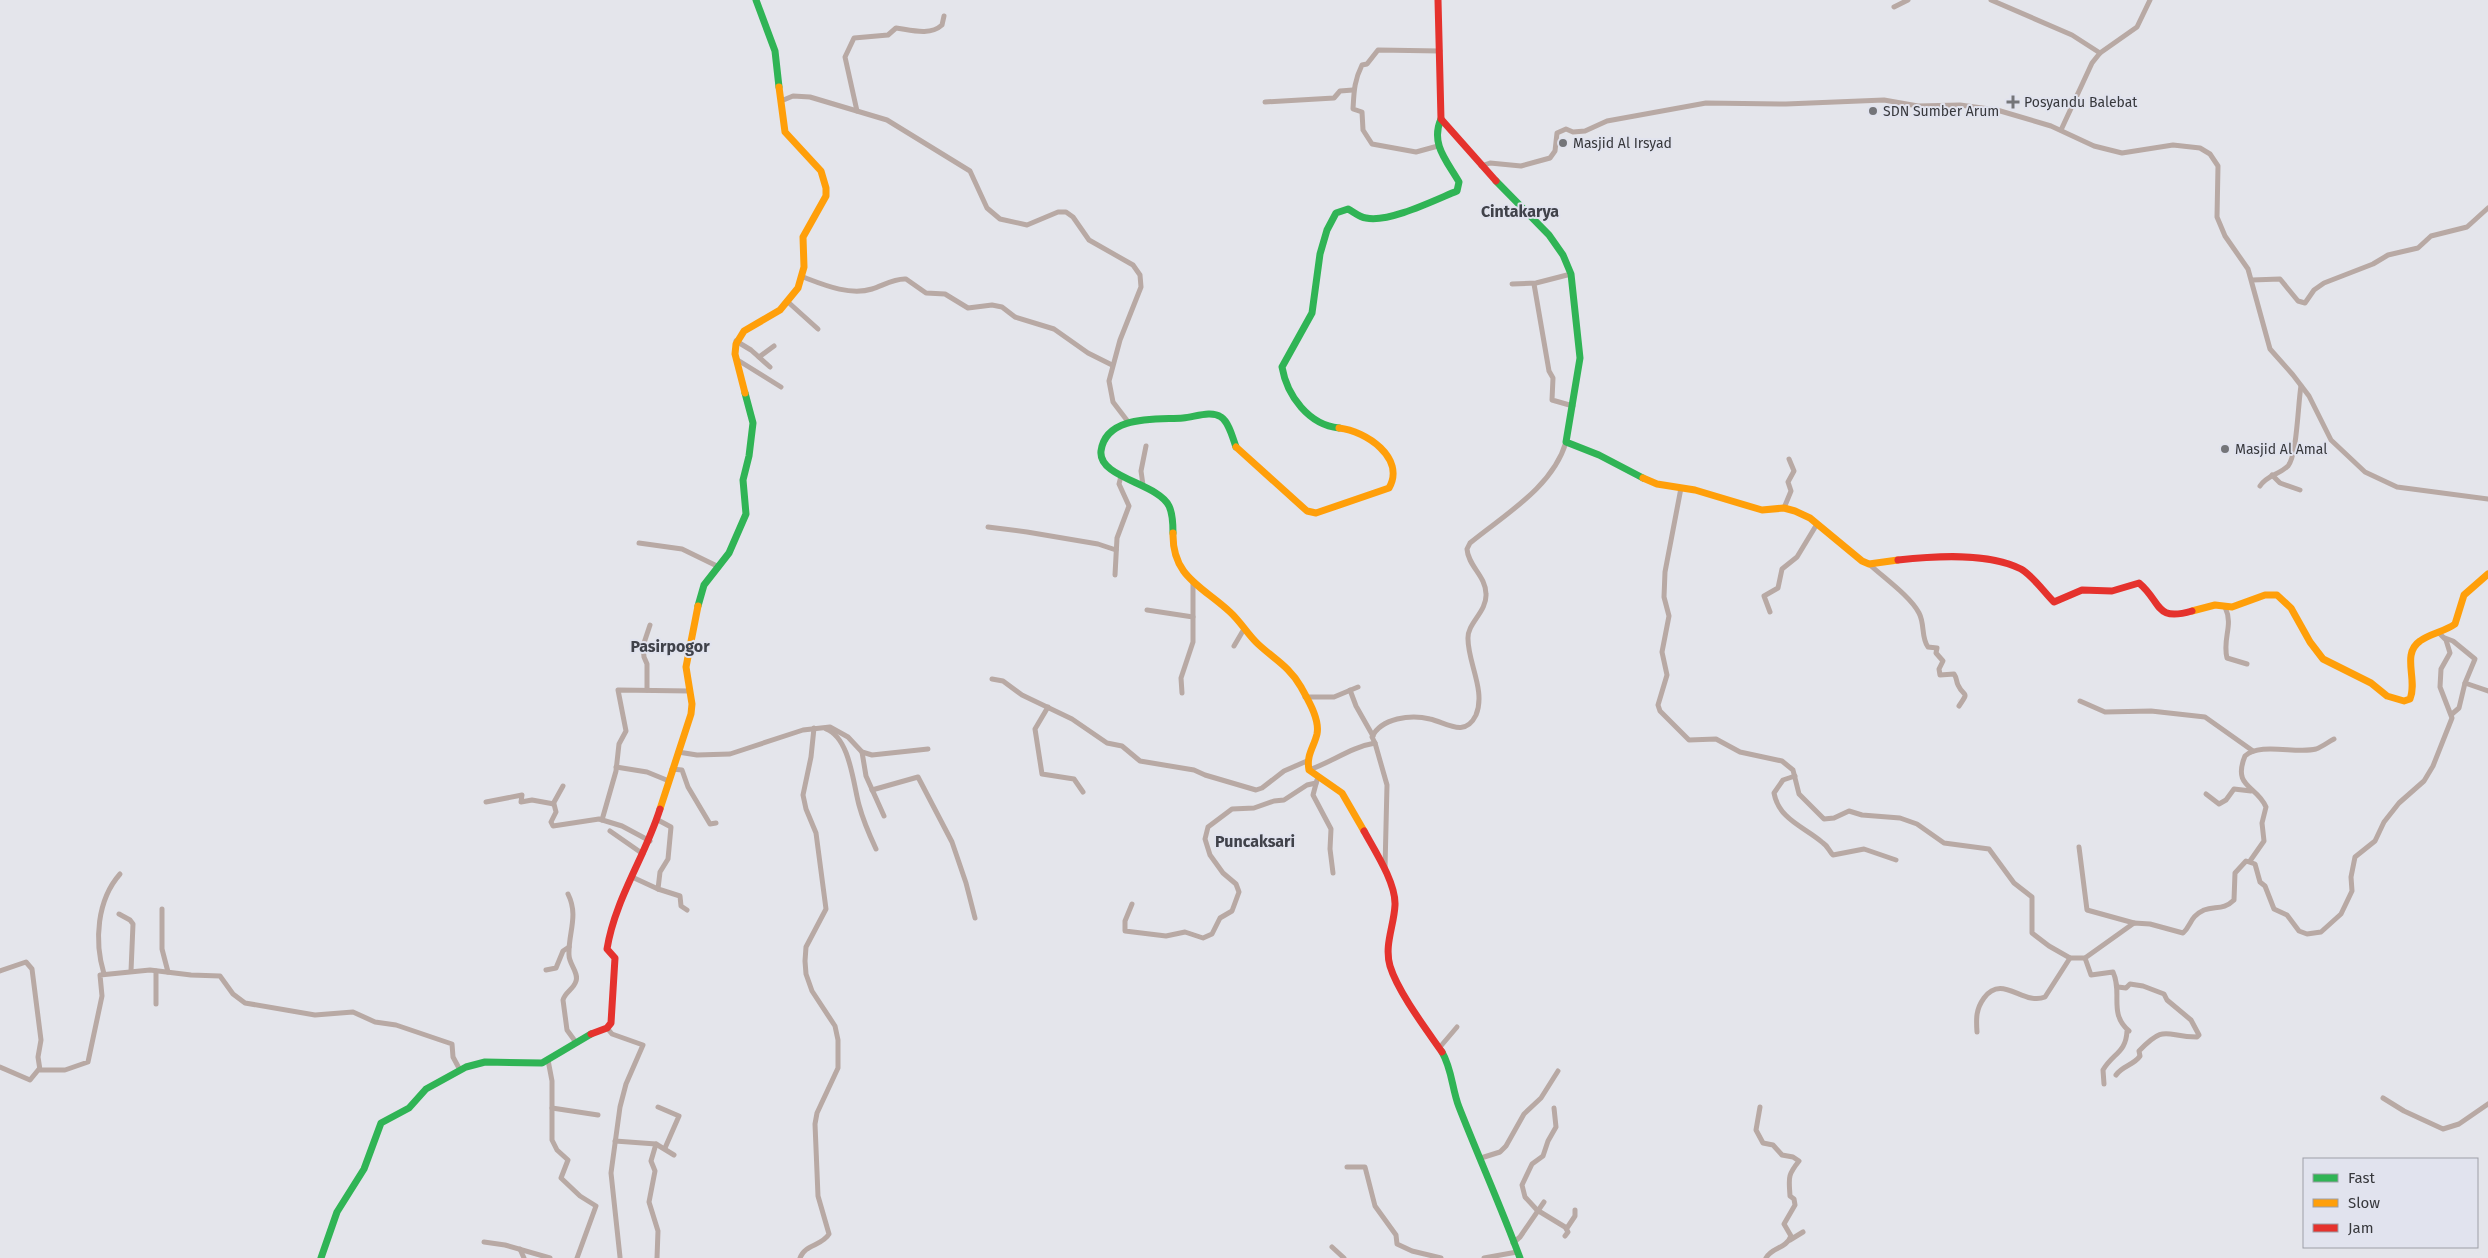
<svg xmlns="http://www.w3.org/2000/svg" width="2488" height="1258" viewBox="0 0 2488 1258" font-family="'Fira Sans',sans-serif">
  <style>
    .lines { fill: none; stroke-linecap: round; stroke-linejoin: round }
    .street { stroke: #b8a9a4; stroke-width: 5 }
    .fast { stroke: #30b455; stroke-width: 7 }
    .slow { stroke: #ff9f0a; stroke-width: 7 }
    .jam { stroke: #e5322d; stroke-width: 7 }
    .poi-dot { fill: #747579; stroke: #e1e3ee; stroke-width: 2 }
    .labels { text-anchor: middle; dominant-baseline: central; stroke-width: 4; stroke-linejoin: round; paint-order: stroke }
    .poi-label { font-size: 14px; fill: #37383c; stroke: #e1e3ee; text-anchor: start }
    .quarter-label { font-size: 16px; font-weight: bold; fill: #40424a; stroke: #e1e3ee }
  </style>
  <rect width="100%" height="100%" fill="#e4e5eb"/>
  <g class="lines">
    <g class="street">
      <path d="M1991,0L2072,35L2100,53"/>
      <path d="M1894,7L1908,0"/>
      <path d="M781,101L793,96L810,97L887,120L970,171L987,208L1000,219L1027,225L1058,212H1066L1073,217L1089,240L1133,265L1140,275L1141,287L1120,340L1109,381L1113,402L1129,423"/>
      <path d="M1265,102L1334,98L1340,91L1353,90"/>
      <path d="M857,111L845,57L854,38L888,35L896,28C911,30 930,36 942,25L944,16"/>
      <path d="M2061,130L2092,63L2100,53L2137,27L2150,0"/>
      <path d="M1438,146L1416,152L1372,144L1363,130L1362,112L1353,109C1354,92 1354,81 1362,65L1367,64L1378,50L1440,51"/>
      <path d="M1481,166L1490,163L1521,166L1550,158L1555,151L1557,133L1566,129L1573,132L1585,131L1607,121L1706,103L1786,104L1884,100L1918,106L1960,105L1997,110L2051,126L2094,146L2122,153L2173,145L2200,148L2210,154L2218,166L2217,217L2225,236L2248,269L2270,349L2293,375L2309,396L2331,440L2365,472L2397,487L2488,499"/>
      <path d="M803,277C824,285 850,296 872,289C882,286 895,278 906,279L926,293L945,294L968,308L992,305L1002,307L1015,317L1054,329L1088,353L1112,365"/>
      <path d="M2252,280L2280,279L2298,301L2305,303L2314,290L2324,283L2373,264L2388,255L2418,248L2431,236L2467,227L2488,208"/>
      <path d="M1512,284L1536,283L1571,274"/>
      <path d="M1534,284L1549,371L1553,378L1552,400L1573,406"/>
      <path d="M788,302L818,329"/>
      <path d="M736,341L751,350L770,367"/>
      <path d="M759,357L774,346"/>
      <path d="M736,359L781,387"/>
      <path d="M2272,475L2280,483L2300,490"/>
      <path d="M1143,485L1141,471L1146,446"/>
      <path d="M2260,486C2267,475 2279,475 2288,466C2297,456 2298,403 2301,386"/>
      <path d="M1681,488L1665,572L1664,597L1669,616L1662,652L1667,675L1658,705L1660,711L1689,740L1716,739L1740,752L1782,761L1793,770L1799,794L1824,819L1834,818L1849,811L1862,815L1900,818L1917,824L1944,843L1989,849L2014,883L2032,897V933L2049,946L2070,958H2085L2134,923L2150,924L2183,933C2192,925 2189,917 2204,910C2215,906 2224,910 2234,900L2235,873L2246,861L2255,864L2260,882L2265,886L2274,909L2287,915L2299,931L2307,934L2321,932L2341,914L2352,891L2351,877L2355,857L2375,841L2384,822L2399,803L2424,781L2433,766L2452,718L2440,687L2441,669L2450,653L2446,640L2440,634"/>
      <path d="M1784,508L1791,491L1788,482L1794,471L1789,459"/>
      <path d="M988,527L1027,532L1098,544L1116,550"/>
      <path d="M639,543L682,549L719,567"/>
      <path d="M1869,564C1884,578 1910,596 1919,613C1925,624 1921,638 1928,647L1937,648L1936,653L1943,661L1939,669L1940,675L1954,674C1957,678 1956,681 1958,685C1964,698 1970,690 1959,706"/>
      <path d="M1115,575L1117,538L1129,506L1119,484L1121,476"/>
      <path d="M2225,607C2234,626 2222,638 2227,658L2247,664"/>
      <path d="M1147,610L1193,617"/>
      <path d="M1770,612L1764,596L1778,588L1782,569L1797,557L1817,524"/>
      <path d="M2445,638L2453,641L2475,659L2465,683L2459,708L2452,714"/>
      <path d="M1234,646L1244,629"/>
      <path d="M992,679L1003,681L1022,695L1072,719L1107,743L1122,746L1140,761L1194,770L1205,775L1256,790L1262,788L1284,771L1307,761"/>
      <path d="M2465,683L2488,691"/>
      <path d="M647,690V664L644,657L643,646L650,625"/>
      <path d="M1350,690L1356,706L1373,736"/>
      <path d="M1182,693L1181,678L1193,642V581"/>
      <path d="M1305,697H1334L1358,687"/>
      <path d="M2080,701L2105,712L2151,711L2205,717L2253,751"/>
      <path d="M1048,707L1035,729L1042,774L1074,779L1083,792"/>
      <path d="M826,729C850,738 853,783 859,805C863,820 869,834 876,849"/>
      <path d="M1375,743L1387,785L1385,868"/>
      <path d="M678,752L697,755L730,754L803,730L830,727L848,737L862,752L872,755L928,749"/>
      <path d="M862,752L866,776L884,816"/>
      <path d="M616,767L647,772L669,781"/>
      <path d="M672,769L682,770L688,787L710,824L716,823"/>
      <path d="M1309,770C1332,762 1351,747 1375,743L1372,737C1381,718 1411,714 1430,719C1447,723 1465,738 1476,715C1486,691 1468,663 1468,639C1467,623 1487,612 1486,594C1486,576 1468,566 1467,549L1470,543C1504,515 1553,487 1566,442"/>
      <path d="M1795,776L1783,780L1774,793C1779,820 1805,827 1823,843C1828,846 1829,851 1833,855L1864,849L1896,860"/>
      <path d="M1317,780L1313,795L1331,829L1330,849L1333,873"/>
      <path d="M872,790L918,777L952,842L966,883L975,918"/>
      <path d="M2206,794L2219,804L2226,800L2234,789L2251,791"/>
      <path d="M486,802L522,795L521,802L532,800L554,804L556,812L551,822L553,826L599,819L622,826L650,841"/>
      <path d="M553,804L563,786"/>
      <path d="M656,819L671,827L668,859L660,872L658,889L680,896L681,906L687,910"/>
      <path d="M602,820L616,771L619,744L626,731L618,690L690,691"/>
      <path d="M610,831L643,854"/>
      <path d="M2079,847L2087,910L2134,923"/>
      <path d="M2250,861L2264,841L2262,823L2266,807C2257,785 2232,788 2245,756C2259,742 2297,754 2316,749C2322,747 2328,742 2334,739"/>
      <path d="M632,877L658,889"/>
      <path d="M568,894C579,916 568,933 569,955C569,964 579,973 576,981C574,989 565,992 563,1000L567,1030L575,1041"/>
      <path d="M1132,904L1125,921V931L1166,936L1185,932L1203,938L1212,934L1220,918L1232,911L1239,892L1236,884L1223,873L1210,855L1205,839L1208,827L1232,809L1254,808L1274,801L1284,800L1307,785L1316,783"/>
      <path d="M162,909V949L168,972"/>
      <path d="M119,914L130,920L133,924L131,971"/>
      <path d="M2085,958L2091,975L2113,972C2123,993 2108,1013 2129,1031H2127C2126,1053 2113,1053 2103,1070L2104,1084"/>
      <path d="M546,970L556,968L563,951L569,947"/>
      <path d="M0,971L26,962L32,969L41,1040L38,1057L40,1070H65L88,1062L102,996L100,975L150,970L191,975L220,976L233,994L245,1003L315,1015L353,1012L375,1022L396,1025L452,1044L453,1057L460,1070"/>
      <path d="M156,971V1004"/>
      <path d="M104,974C94,941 97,900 120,874"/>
      <path d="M607,1028L612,1034L643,1045L626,1084L620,1107L611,1173L620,1257"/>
      <path d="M1977,1032C1976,1018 1976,1009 1984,998C2002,973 2023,1006 2045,997L2070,958"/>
      <path d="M1440,1047L1457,1027"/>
      <path d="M548,1060L552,1081V1140L557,1150L568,1160L561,1178L580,1196L596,1206L577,1258"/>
      <path d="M0,1067L30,1080L39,1069"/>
      <path d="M2116,1075C2122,1066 2134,1065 2140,1056L2139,1051C2166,1023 2165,1037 2197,1037L2199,1035L2191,1020L2167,1000L2164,994L2143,986L2130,984L2126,988L2118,987"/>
      <path d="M2383,1098L2404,1111L2443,1129L2459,1124L2488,1104"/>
      <path d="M658,1107L679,1116L665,1148"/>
      <path d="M1760,1107L1756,1130L1763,1143L1773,1145L1782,1155L1793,1157L1799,1161C1787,1176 1789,1178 1790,1196L1794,1199L1795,1205L1784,1224L1791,1236C1786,1249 1772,1247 1766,1258"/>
      <path d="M552,1108L598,1115"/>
      <path d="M1554,1108L1556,1127L1548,1141L1543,1156L1532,1164L1522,1185L1525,1197L1537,1210L1565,1227L1568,1232L1565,1236"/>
      <path d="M615,1141L656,1144L674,1155"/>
      <path d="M656,1144L651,1161L655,1171L649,1202L658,1231L657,1258"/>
      <path d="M1481,1158L1500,1152L1506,1146L1524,1114L1541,1098L1558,1071"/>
      <path d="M1347,1167H1365L1375,1206L1396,1235L1397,1244L1412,1251L1441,1258"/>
      <path d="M1567,1228L1575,1216V1210"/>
      <path d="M1790,1240L1803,1232"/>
      <path d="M484,1242L505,1245L550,1258"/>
      <path d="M1513,1243L1520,1237L1544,1202"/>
      <path d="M1332,1247L1344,1258"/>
      <path d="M520,1249L524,1258"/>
      <path d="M800,1258C805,1244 822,1246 829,1234L818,1196L815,1124L817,1113L838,1068V1040L835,1026L812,991L806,974L805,961L806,947L826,909L816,833L806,809L803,795L811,757L814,728"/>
      <path d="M1484,1258L1517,1252"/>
    </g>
    <g class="fast">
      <path d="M756,0L775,51L779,87"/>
      <path d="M1496,181L1549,235L1563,255L1571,274L1580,358L1566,442L1599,455L1643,478"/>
      <path d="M1339,428C1309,425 1287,396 1282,367L1312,313L1320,254L1327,230L1336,213L1348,209C1354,212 1359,217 1366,218C1389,223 1435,200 1457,191L1459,182C1447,161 1430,144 1441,119"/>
      <path d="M1173,533C1173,524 1173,514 1169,506C1158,483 1098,478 1101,451C1106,414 1159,420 1183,418C1195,417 1211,410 1221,417C1229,422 1233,439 1236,447"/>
      <path d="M698,606L704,585L729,553L746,514L743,480L749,456L753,423L745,393"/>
      <path d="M1442,1052C1452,1069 1452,1089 1459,1107C1479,1158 1501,1207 1520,1258"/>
      <path d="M321,1258L337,1212L364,1169L381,1123L409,1108L426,1089L466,1067L485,1062L542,1063L591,1034"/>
    </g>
    <g class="slow">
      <path d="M745,393L735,354L736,344L744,331L780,310L798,288L804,267L803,237L826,196V188L821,171L785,132L779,87"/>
      <path d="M1236,447L1307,511L1316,513L1389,488C1406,458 1366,431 1339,428"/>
      <path d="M1643,478L1657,484L1695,490L1762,510L1784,508L1795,511L1810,518L1862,561L1869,564L1898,560"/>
      <path d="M1173,533C1172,577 1202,586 1230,612C1241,622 1248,635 1258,644C1274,659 1290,667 1301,687C1308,700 1320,719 1317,734C1314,747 1306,755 1309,770L1342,793L1364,831"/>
      <path d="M2192,611L2215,605L2232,607L2265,595H2277L2291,608L2310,642L2323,659L2371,683L2387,696L2404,701L2410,699C2418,680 2401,654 2420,641C2431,633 2444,632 2455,624L2464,595L2488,574"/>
      <path d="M660,809L691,714L692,704L686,667L698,606"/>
    </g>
    <g class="jam">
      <path d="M1438,0L1441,119L1496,181"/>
      <path d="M1898,560C1934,556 1988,552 2021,569C2033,576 2044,592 2054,602L2082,590L2112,591L2139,583C2162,602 2154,622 2192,611"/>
      <path d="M1364,831C1375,851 1396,883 1395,905C1394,926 1384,945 1390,966C1398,992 1426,1029 1442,1052"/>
      <path d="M591,1034L607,1028L611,1023L615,958L607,949C615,899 645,857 660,809"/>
    </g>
  </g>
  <g class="poi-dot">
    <path d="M2010.5 94.5h5v5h5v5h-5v5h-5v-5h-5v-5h5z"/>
    <circle cx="1873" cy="111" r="5"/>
    <circle cx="1563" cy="143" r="5"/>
    <circle cx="2225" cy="449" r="5"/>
  </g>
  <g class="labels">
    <g class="poi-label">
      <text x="2024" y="102">Posyandu Balebat</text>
      <text x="1883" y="111">SDN Sumber Arum</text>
      <text x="1573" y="143">Masjid Al Irsyad</text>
      <text x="2235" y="449">Masjid Al Amal</text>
    </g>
    <g class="quarter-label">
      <text x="1520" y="211">Cintakarya</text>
      <text x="670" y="646">Pasirpogor</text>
      <text x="1255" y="841">Puncaksari</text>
    </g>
  </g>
  <rect x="2303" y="1158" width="175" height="90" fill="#e1e3ee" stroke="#9d9fa7"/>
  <rect x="2313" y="1174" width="25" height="8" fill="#30b455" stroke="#9d9fa7"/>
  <text x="2348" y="1183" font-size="15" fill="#37383c">Fast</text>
  <rect x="2313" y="1199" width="25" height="8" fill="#ff9f0a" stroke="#9d9fa7"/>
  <text x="2348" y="1208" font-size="15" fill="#37383c">Slow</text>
  <rect x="2313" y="1224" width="25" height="8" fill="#e5322d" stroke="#9d9fa7"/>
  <text x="2348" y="1233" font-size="15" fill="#37383c">Jam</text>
</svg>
